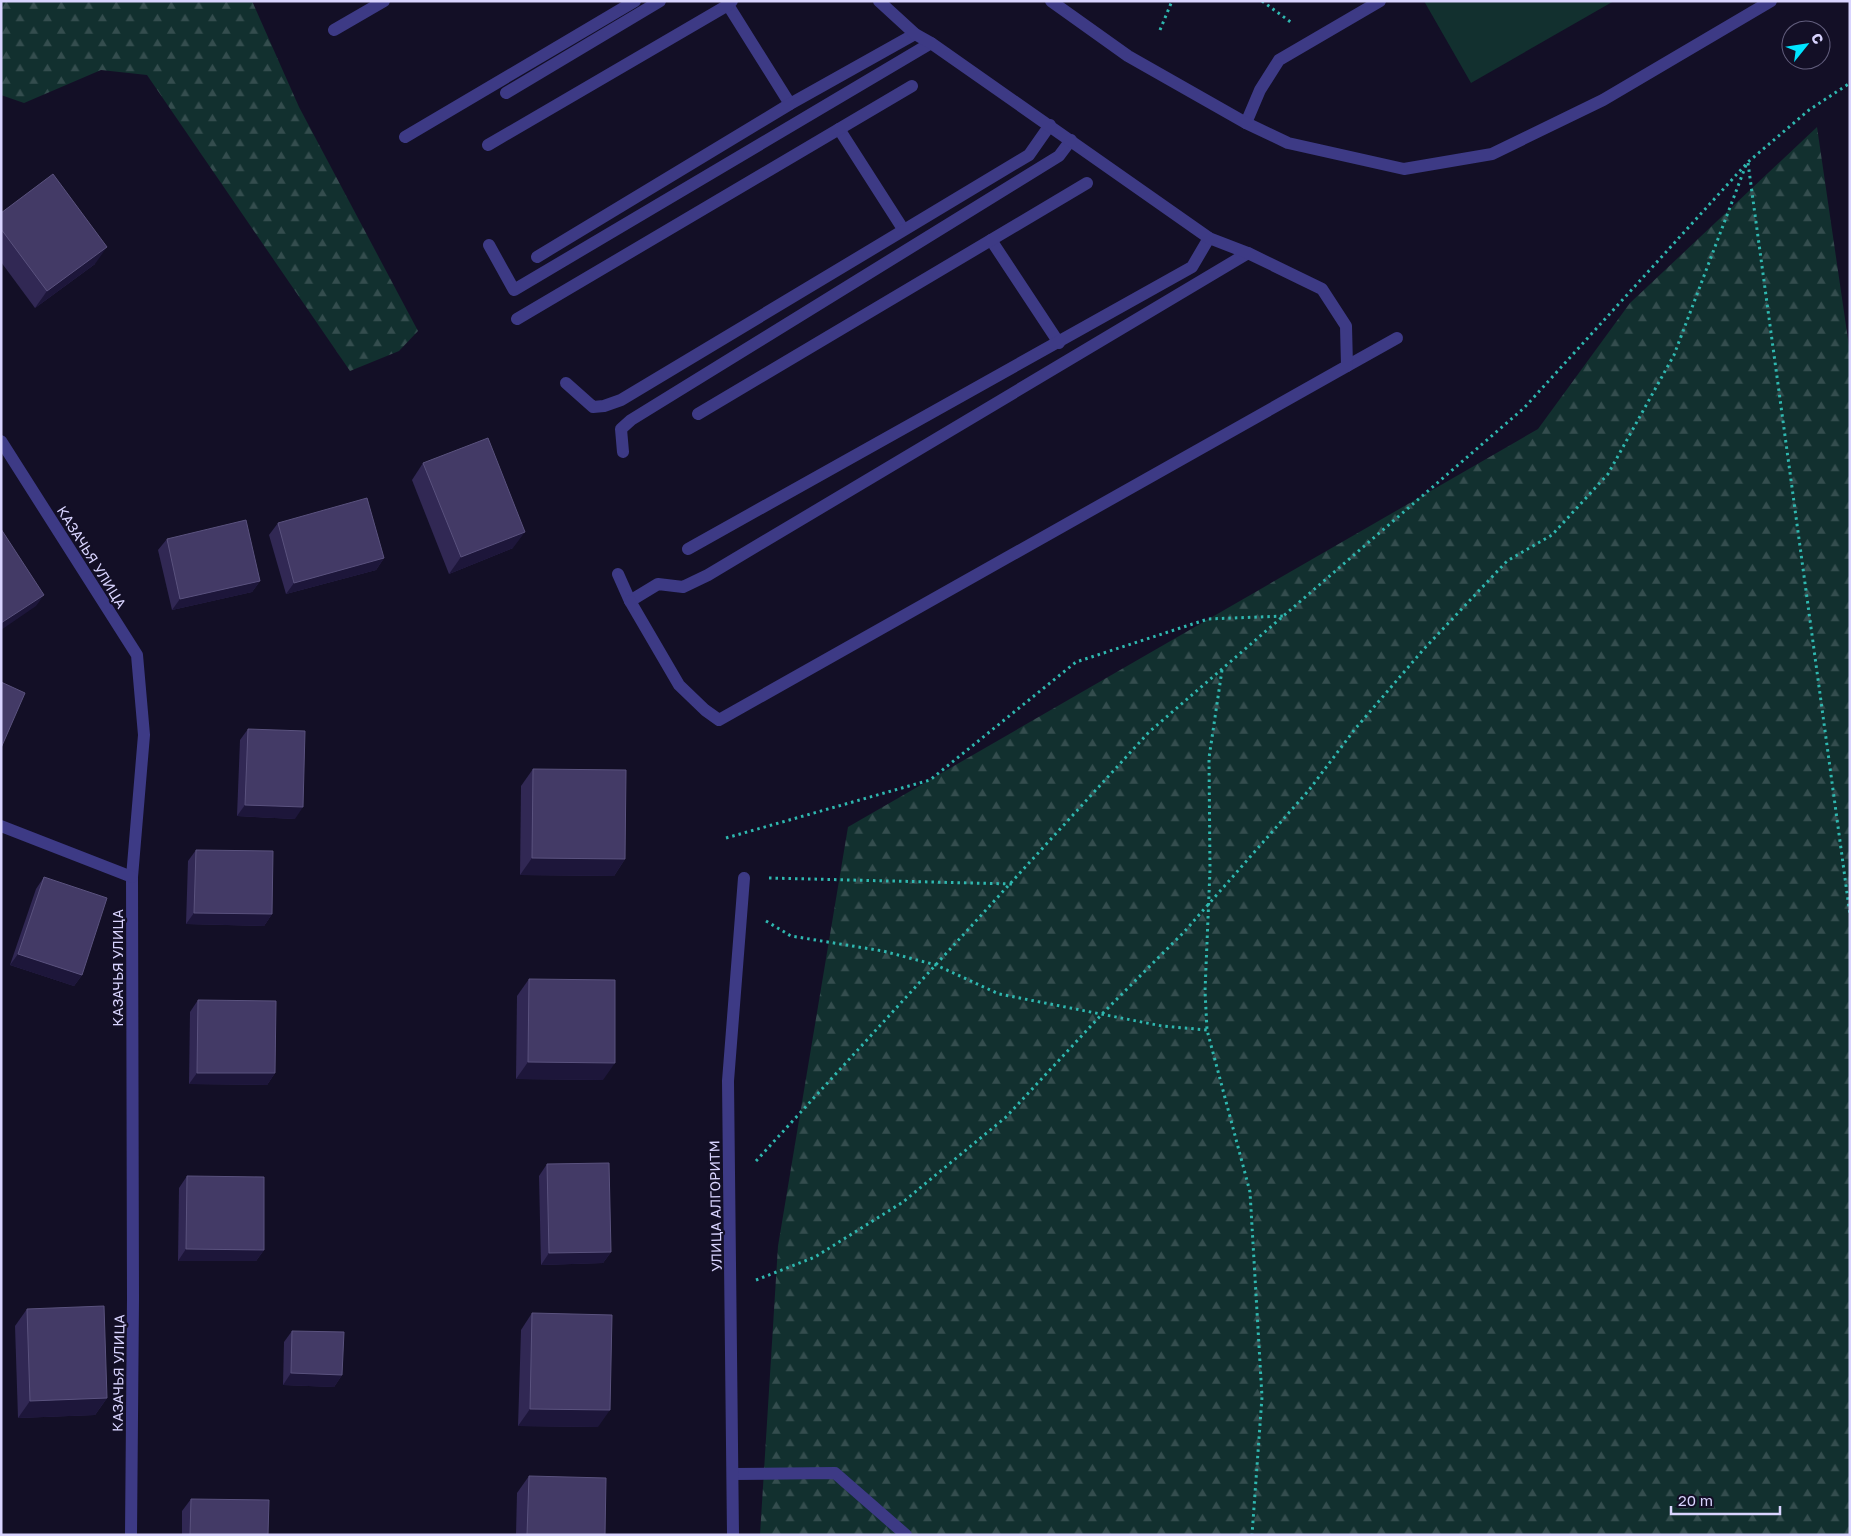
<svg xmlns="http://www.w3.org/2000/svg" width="1851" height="1536" viewBox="0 0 1851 1536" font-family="'Golos Text',sans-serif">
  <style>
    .forest { fill: url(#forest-firs) }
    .pitch { fill: #12302f }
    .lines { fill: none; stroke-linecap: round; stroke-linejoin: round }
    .path { stroke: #2fb8b0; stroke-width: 3; stroke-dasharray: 2.5 4; stroke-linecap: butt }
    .service { stroke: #3d3a85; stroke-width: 12 }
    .minor { stroke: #3d3a85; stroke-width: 12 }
    .tertiary { stroke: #3d3a85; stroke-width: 12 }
    .wall { fill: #312854 }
    .shaded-wall { fill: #1d163a }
    .building { fill: #433a66; stroke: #5a527e }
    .labels { text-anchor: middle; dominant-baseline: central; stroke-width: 4.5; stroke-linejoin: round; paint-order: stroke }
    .street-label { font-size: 14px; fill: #d9d4ff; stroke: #130f26 }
  </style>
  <defs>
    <pattern id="forest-firs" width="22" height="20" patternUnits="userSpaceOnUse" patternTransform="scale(1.25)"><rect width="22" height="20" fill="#12302f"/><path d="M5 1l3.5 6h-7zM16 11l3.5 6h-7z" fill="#344d4e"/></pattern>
  </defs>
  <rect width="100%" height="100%" fill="#130f26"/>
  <g class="forest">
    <path d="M1,1H252L299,107L418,331L399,351L350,371L147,75L101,70L24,103L1,95Z"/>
    <path d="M1817,127L1850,353V1535H760L778,1246L848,827L1538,429L1630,303Z"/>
  </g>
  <path class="pitch" d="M1424,1H1614L1471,83Z"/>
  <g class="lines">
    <g class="path">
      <path d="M1262,1L1292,23"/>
      <path d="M1160,30L1172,1"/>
      <path d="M1748,163L1850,915"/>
      <path d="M1222,670L1209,758L1210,870L1205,991L1207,1030L1250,1192L1262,1397L1252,1535"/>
      <path d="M726,838L930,780L1076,662L1208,619L1284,616"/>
      <path d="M769,878L1012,884"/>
      <path d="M766,921L791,936L883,951L936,965L999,994L1162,1026L1207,1030"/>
      <path d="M756,1161L1149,732L1524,408L1748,162L1809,110L1850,83"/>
      <path d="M756,1280L815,1257L903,1202L1006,1117L1103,1013L1184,932L1309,790L1355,729L1423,650L1507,561L1552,535L1608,474L1674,355L1746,165"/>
    </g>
    <g class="service">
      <path d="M732,1L728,5L790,104"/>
      <path d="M334,30L384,1"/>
      <path d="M506,93L660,1"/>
      <path d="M1246,123L1260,90L1279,60L1380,1"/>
      <path d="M839,129L903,229"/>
      <path d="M405,137L635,1"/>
      <path d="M488,145L728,5"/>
      <path d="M991,240L1059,343"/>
      <path d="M489,245L514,290L931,43"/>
      <path d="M537,257L790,104L915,34"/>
      <path d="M517,319L912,86"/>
      <path d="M1347,366L1397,338"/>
      <path d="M566,383L593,407L604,406L621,400L1029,155L1050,125"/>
      <path d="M698,414L1087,183"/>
      <path d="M623,452L621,429L631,420L1059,156L1071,140"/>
      <path d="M688,549L1192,267L1209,238"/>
      <path d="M618,574L630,601L658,584L683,587L708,575L1248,253"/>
      <path d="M630,601L679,685L705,710L719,720L1347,366L1346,326L1322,289L1248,253L1209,238L931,43L915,34L879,1"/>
      <path d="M733,1474L835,1473L906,1535"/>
    </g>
    <g class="minor">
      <path d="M1,441L137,655L144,735L132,877L133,1299L131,1535"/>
      <path d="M1,826L132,877"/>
      <path d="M733,1535L728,1081L744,878"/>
    </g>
    <path class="tertiary" d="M1051,1L1128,56L1246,123L1288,143L1404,169L1492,154L1603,100L1771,1"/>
  </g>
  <g class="wall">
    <path d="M1,213L95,264L35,308L1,262Z"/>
    <path d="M423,463L513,548L449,574L412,480Z"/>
    <path d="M278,523L384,558L376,570L286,594L269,535Z"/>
    <path d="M167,539L260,581L252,592L172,610L158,550Z"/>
    <path d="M248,729L295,819L237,816L240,740Z"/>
    <path d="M533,769L625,859L614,876L520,875L521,786Z"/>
    <path d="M196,850L272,914L264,926L186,924L188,861Z"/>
    <path d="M44,877L82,975L74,986L10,965L36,889Z"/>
    <path d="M529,979L603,1080L516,1079L517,996Z"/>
    <path d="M198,1000L275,1073L267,1085L189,1084L190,1012Z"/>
    <path d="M547,1164L611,1252L603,1263L541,1265L539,1176Z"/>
    <path d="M187,1176L264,1250L256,1261H178L179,1188Z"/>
    <path d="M27,1309L107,1398L95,1415L18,1418L15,1326Z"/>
    <path d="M532,1313L598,1427L518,1426L521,1330Z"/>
    <path d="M292,1331L342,1375L334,1387L283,1385L284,1342Z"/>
    <path d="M529,1476L605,1535H516L517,1493Z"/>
    <path d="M191,1499L268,1535H182V1511Z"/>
  </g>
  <g class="shaded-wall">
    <path d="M107,247L95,264L35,308L47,291Z"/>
    <path d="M525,532L513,548L449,574L461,557Z"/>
    <path d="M384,558L376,570L286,594L294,583Z"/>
    <path d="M260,581L252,592L172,610L180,599Z"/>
    <path d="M44,595L36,606L1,630V623Z"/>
    <path d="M245,805L303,807L295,819L237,816Z"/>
    <path d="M532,858L625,859L614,876L520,875Z"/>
    <path d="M194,913L272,914L264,926L186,924Z"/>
    <path d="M18,954L82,975L74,986L10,965Z"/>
    <path d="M528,1062L615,1063L603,1080L516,1079Z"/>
    <path d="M197,1073H275L267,1085L189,1084Z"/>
    <path d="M186,1249L264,1250L256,1261H178Z"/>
    <path d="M611,1252L603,1263L541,1265L549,1253Z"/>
    <path d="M291,1373L342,1375L334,1387L283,1385Z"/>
    <path d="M107,1398L95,1415L18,1418L30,1401Z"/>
    <path d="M530,1409L610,1410L598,1427L518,1426Z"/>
  </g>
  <g class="building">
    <path d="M53,174L107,247L47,291L1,229V213Z"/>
    <path d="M488,438L525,532L461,557L423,463Z"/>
    <path d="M367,498L384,558L294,583L278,523Z"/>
    <path d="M246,520L260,581L180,599L167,539Z"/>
    <path d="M1,529L44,595L1,623Z"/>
    <path d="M1,682L25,693L1,748Z"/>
    <path d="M248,729L305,731L303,807L245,805Z"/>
    <path d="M533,769L626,770L625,859L532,858Z"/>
    <path d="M196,850L273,851L272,914L194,913Z"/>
    <path d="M44,877L107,898L82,975L18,954Z"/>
    <path d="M529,979L615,980V1063L528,1062Z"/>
    <path d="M198,1000L276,1001L275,1073H197Z"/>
    <path d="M609,1163L611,1252L549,1253L547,1164Z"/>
    <path d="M187,1176L264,1177V1250L186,1249Z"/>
    <path d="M104,1306L107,1398L30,1401L27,1309Z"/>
    <path d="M532,1313L612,1315L610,1410L530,1409Z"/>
    <path d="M292,1331L344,1332L342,1375L291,1373Z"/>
    <path d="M529,1476L606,1478L605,1535H527Z"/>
    <path d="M191,1499L269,1500L268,1535H190Z"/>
  </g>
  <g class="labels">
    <g class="street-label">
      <text transform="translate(92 557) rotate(58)">КАЗАЧЬЯ УЛИЦА</text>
      <text transform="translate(117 968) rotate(-90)">КАЗАЧЬЯ УЛИЦА</text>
      <text transform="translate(715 1206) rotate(-91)">УЛИЦА АЛГОРИТМ</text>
      <text transform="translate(118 1373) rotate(-89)">КАЗАЧЬЯ УЛИЦА</text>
    </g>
  </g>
  <rect width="1851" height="1536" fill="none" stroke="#d9d4ff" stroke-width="5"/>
  <g transform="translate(1806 45) rotate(60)"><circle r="24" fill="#130f26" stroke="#625e7d"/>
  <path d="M0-4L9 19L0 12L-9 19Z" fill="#00e5ff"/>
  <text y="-8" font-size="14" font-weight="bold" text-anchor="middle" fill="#d9d4ff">С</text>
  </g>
  <path d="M1671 1506v8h109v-8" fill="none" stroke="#d9d4ff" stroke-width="2.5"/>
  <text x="1678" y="1506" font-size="15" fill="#d9d4ff" stroke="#130f26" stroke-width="4" paint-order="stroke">20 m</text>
</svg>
